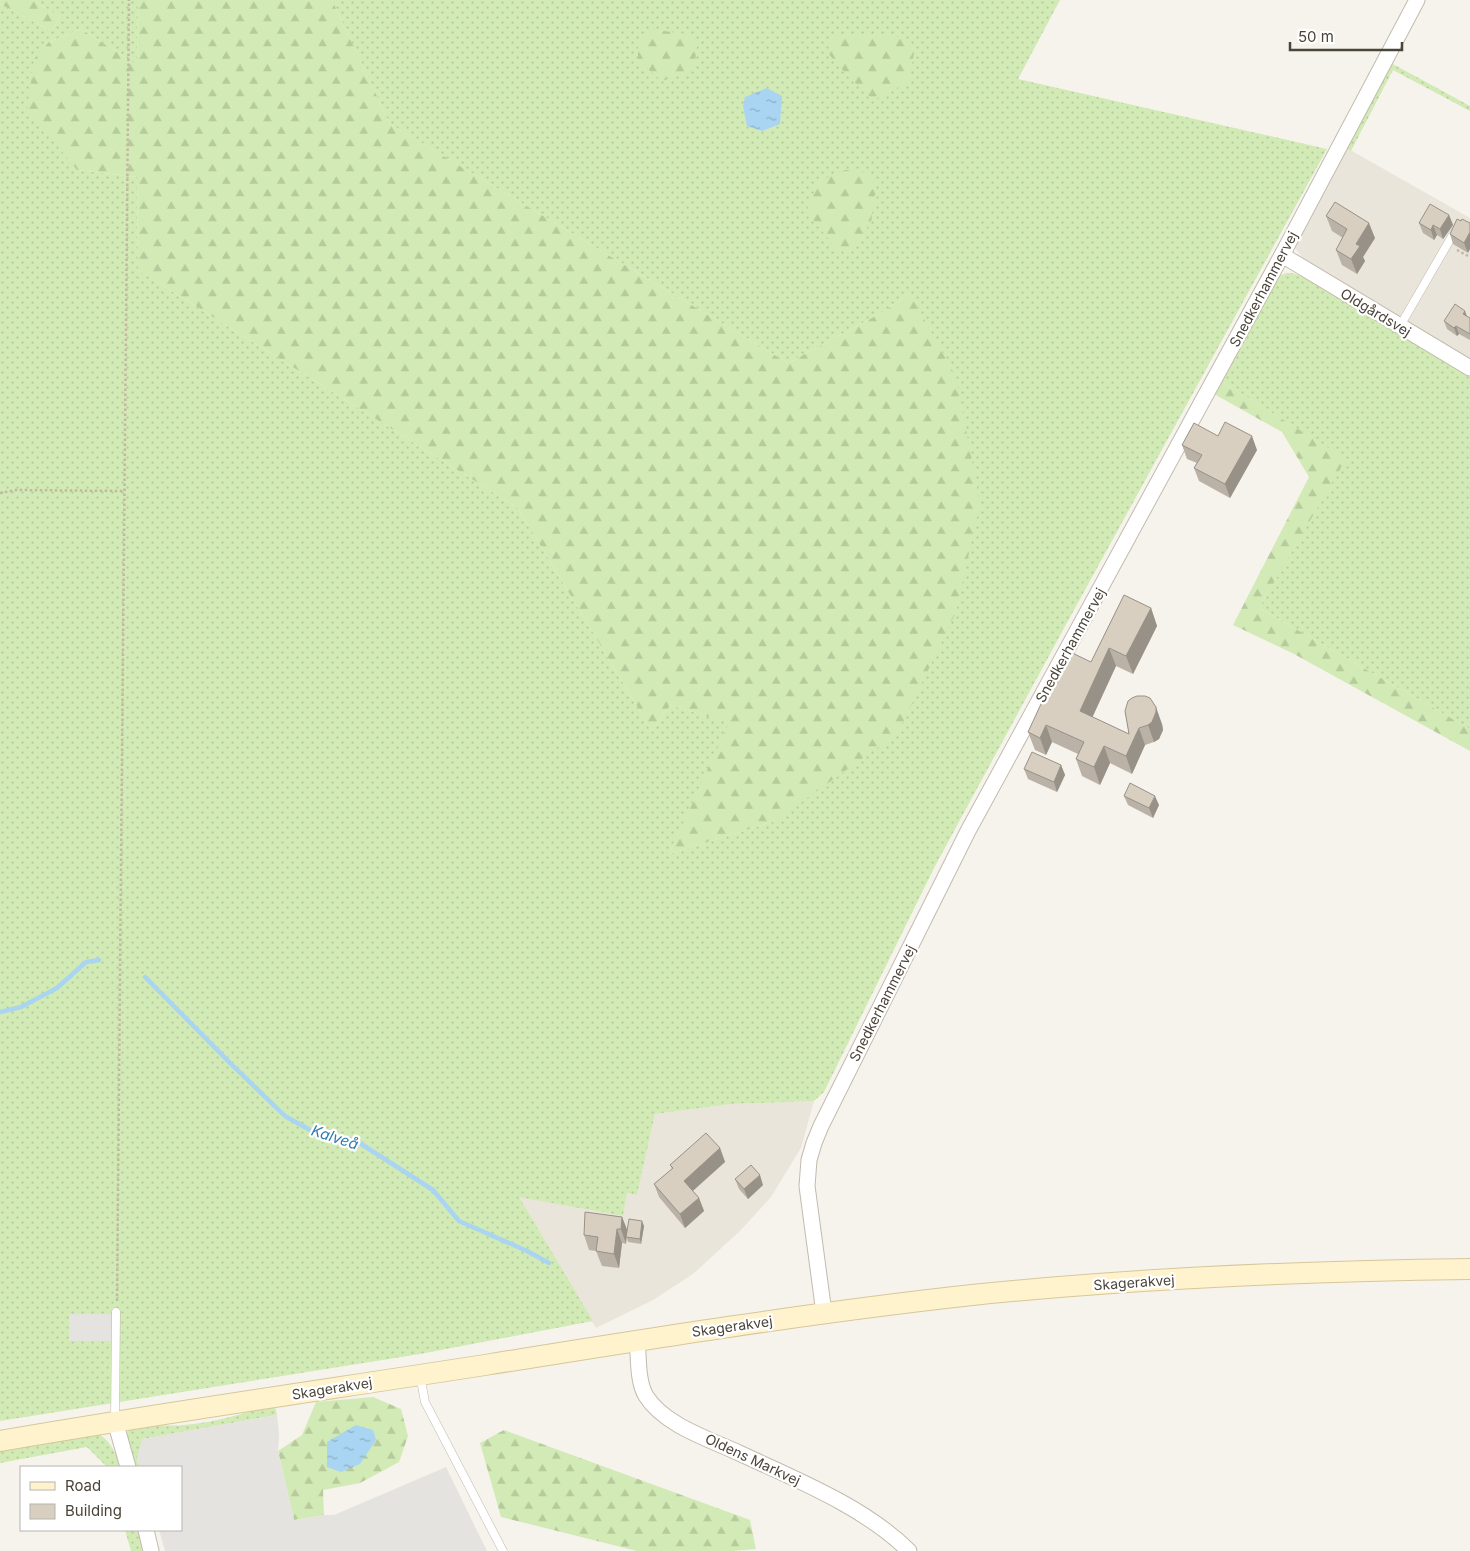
<svg xmlns="http://www.w3.org/2000/svg" width="1470" height="1551" viewBox="0 0 1470 1551" font-family="Inter,sans-serif">
  <style>
    .residential { fill: #eae5da }
    .grass { fill: url(#grass-dots) }
    .forest { fill: url(#forest-firs) }
    .parking { fill: #e5e3e0 }
    .water { fill: url(#water-ripples) }
    .lines { fill: none; stroke-linecap: round; stroke-linejoin: round }
    .stream { stroke: #a9d4f2; stroke-width: 4.5 }
    .lane-casing { stroke: #c2bbae; stroke-width: 9 }
    .street-casing { stroke: #c2bbae; stroke-width: 17 }
    .secondary-casing { stroke: #d6c79b; stroke-width: 22 }
    .path { stroke: #c4b79f; stroke-width: 2.5; stroke-dasharray: 2.5 2.5; stroke-linecap: butt }
    .lane { stroke: #fff; stroke-width: 8 }
    .street { stroke: #fff; stroke-width: 15 }
    .secondary { stroke: #fff3cd; stroke-width: 20 }
    .wall { fill: #bab2a6 }
    .shaded-wall { fill: #979187 }
    .building { fill: #d8cfc1; stroke: #979187 }
    .labels { text-anchor: middle; dominant-baseline: central; stroke-width: 4.5; stroke-linejoin: round; paint-order: stroke }
    .street-label { font-size: 14px; fill: #4b4439; stroke: #fff }
    .water-label { font-size: 15px; font-style: italic; fill: #2e7ab2; stroke: #fff }
  </style>
  <defs>
    <pattern id="grass-dots" width="8" height="8" patternUnits="userSpaceOnUse" patternTransform="scale(1.25)"><rect width="8" height="8" fill="#d2eab5"/><path d="M2 2h.1M6 6h.1" fill="none" stroke="#b6ca9c" stroke-width="1.8" stroke-linecap="round"/></pattern>
    <pattern id="forest-firs" width="22" height="20" patternUnits="userSpaceOnUse" patternTransform="scale(1.25)"><rect width="22" height="20" fill="#d2eab5"/><path d="M5 1l3.5 6h-7zM16 11l3.5 6h-7z" fill="#b6ca9c"/></pattern>
    <pattern id="water-ripples" width="26" height="14" patternUnits="userSpaceOnUse" patternTransform="scale(1.25)"><rect width="26" height="14" fill="#a9d4f2"/><path d="M2 4q2-2 4 0t4 0M15 11q2-2 4 0t4 0" fill="none" stroke="#8caec5"/></pattern>
  </defs>
  <rect width="100%" height="100%" fill="#f6f3ec"/>
  <g class="residential">
    <path d="M1345,147L1470,218V361L1306,262L1295,248Z"/>
    <path d="M814,1101L801,1148L771,1197L741,1230L693,1274L653,1300L596,1328L518,1196L622,1216L627,1193L637,1195L655,1114L732,1104Z"/>
  </g>
  <g class="grass">
    <path d="M32,0H138L137,65L81,29L49,42L77,170L137,177L138,270L518,508L652,731L670,705L730,723L669,854L775,821L910,293L883,312L788,363L390,124L332,0H1060L1018,79L1327,149L1063,630L934,868L824,1092L814,1101L732,1104L655,1114L637,1195L627,1193L623,1216L519,1197L593,1321L420,1354L0,1421V4L52,31L60,17Z"/>
    <path d="M1391,63L1470,106V111L1393,70L1351,151L1345,147Z"/>
    <path d="M1286,273H1292L1304,277L1470,377V729L1259,608L1345,459L1221,381L1277,277Z"/>
    <path d="M274,1403L277,1415L143,1439L137,1459L140,1467H131L126,1435L130,1426C148,1423 166,1427 184,1425C215,1422 245,1414 274,1403Z"/>
    <path d="M99,1434C110,1441 117,1454 120,1467H107L87,1447L0,1463V1451Z"/>
    <path d="M125,1530H139L145,1551H131Z"/>
  </g>
  <g class="forest">
    <path d="M0,0H32L60,17L52,31L0,4Z"/>
    <path d="M138,0H332L390,124L788,363L883,312L910,293L956,377L980,503L956,612L898,733L775,821L669,854L729,723L670,705L652,731L518,508L138,270L137,177L77,170L27,109L34,59L49,42L81,29L137,65Z"/>
    <path d="M649,29L686,34L697,45L694,70L662,81L638,61V40Z"/>
    <path d="M871,34L906,38L914,53L909,82L873,100L847,75L828,53L830,40L836,36Z"/>
    <path d="M845,170L869,173L876,187L871,222L852,249L838,251L806,211L819,181Z"/>
    <path d="M1221,381L1346,459L1259,608L1470,729V751L1294,654L1233,625L1309,477L1282,432L1214,394Z"/>
    <path d="M373,1397L401,1409L408,1436L399,1462L360,1483L323,1490L324,1515L294,1520L278,1451L302,1435L316,1402Z"/>
    <path d="M504,1430L750,1520L756,1549L733,1551H637L501,1517L480,1443Z"/>
  </g>
  <g class="parking">
    <rect x="69" y="1314" width="42" height="27"/>
    <path d="M277,1415L279,1434L278,1451L294,1520L324,1515H334L446,1467L487,1551H165L159,1530H181V1467H140L137,1459L142,1439Z"/>
  </g>
  <g class="water">
    <path d="M767,88L782,96L780,124L762,131L747,126L743,106L745,97Z"/>
    <path d="M356,1425L373,1430L376,1440L360,1464L341,1472L327,1467V1442Z"/>
  </g>
  <g class="lines">
    <g class="stream">
      <path d="M145,977L230,1063L285,1116L317,1134L355,1140L433,1190L459,1221L527,1251L549,1263"/>
      <path d="M0,1012L21,1007L57,988L86,962L99,960"/>
    </g>
    <defs>
      <g id="lane">
        <path d="M1400,326L1455,231"/>
        <path d="M420,1375L425,1402L503,1551"/>
        <path d="M115,1420L116,1312"/>
      </g>
      <g id="street">
        <path d="M1282,255L1470,368"/>
        <path d="M824,1313L807,1186L809,1160L814,1143L821,1126L968,831L1282,255L1417,0"/>
        <path d="M637,1340C639,1357 637,1381 646,1396C664,1425 709,1439 739,1453C795,1479 865,1507 909,1551"/>
        <path d="M115,1421L128,1467"/>
        <path d="M146,1530L151,1551"/>
      </g>
      <path id="secondary" d="M0,1441C161,1413 324,1390 485,1365C647,1339 809,1313 972,1295C1137,1278 1304,1271 1470,1269"/>
    </defs>
    <use href="#lane" class="lane-casing"/>
    <use href="#street" class="street-casing"/>
    <use href="#secondary" class="secondary-casing"/>
    <g class="path">
      <path d="M1457,250L1470,257"/>
      <path d="M0,493L16,490L124,491"/>
      <path d="M117,1301L129,0"/>
    </g>
    <use href="#lane" class="lane"/>
    <use href="#street" class="street"/>
    <use href="#secondary" class="secondary"/>
  </g>
  <g class="wall">
    <path d="M1449,215L1453,225L1443,239L1437,235L1434,240L1423,233L1419,223Z"/>
    <path d="M1326,216L1375,238L1363,257L1365,261L1357,274L1342,265L1336,250L1343,238L1332,231Z"/>
    <path d="M1461,221L1468,253L1453,244L1450,234Z"/>
    <path d="M1468,317L1470,318V340L1459,334L1457,336L1447,329L1444,321Z"/>
    <path d="M1218,436L1257,450L1230,498L1199,481L1194,468L1197,463L1187,459L1182,445Z"/>
    <path d="M1151,608L1157,626L1133,674L1116,666L1092,717L1129,734L1125,711L1162,724L1163,730L1159,739L1154,742L1145,745L1132,774L1110,763L1100,785L1082,776L1076,759L1078,754L1052,742L1046,755L1035,750L1028,732L1091,662Z"/>
    <path d="M1061,765L1065,775L1057,792L1028,779L1024,769Z"/>
    <path d="M1124,796L1159,805L1153,818L1128,805Z"/>
    <path d="M720,1148L725,1162L693,1191L699,1198L704,1211L685,1228L659,1197L654,1184L672,1169L670,1165Z"/>
    <path d="M735,1179L763,1185L748,1199L739,1189Z"/>
    <path d="M622,1217L627,1230L644,1226L641,1244L628,1242L627,1238L626,1244L622,1243L619,1268L602,1266L596,1251L589,1250L584,1235Z"/>
  </g>
  <g class="shaded-wall">
    <path d="M1449,215L1453,225L1443,239L1440,229Z"/>
    <path d="M1369,223L1375,238L1363,257L1365,261L1357,274L1351,259L1356,244Z"/>
    <path d="M1433,225L1437,235L1434,240L1431,230Z"/>
    <path d="M1470,232V249L1468,253L1464,243Z"/>
    <path d="M1465,311L1468,319L1463,314Z"/>
    <path d="M1456,326L1459,334L1457,336L1454,328Z"/>
    <path d="M1252,436L1257,450L1230,498L1225,484Z"/>
    <path d="M1151,608L1157,626L1133,674L1126,656Z"/>
    <path d="M1109,648L1116,666L1087,729L1080,711Z"/>
    <path d="M1156,707L1162,724L1163,730L1159,739L1154,742L1148,725Z"/>
    <path d="M1046,725L1052,742L1046,755L1040,738Z"/>
    <path d="M1139,728L1145,745L1132,774L1126,756Z"/>
    <path d="M1104,746L1110,763L1100,785L1094,767Z"/>
    <path d="M1061,765L1065,775L1057,792L1054,782Z"/>
    <path d="M1155,796L1159,805L1153,818L1149,808Z"/>
    <path d="M720,1148L725,1162L689,1194L684,1181Z"/>
    <path d="M760,1175L763,1185L748,1199L744,1189Z"/>
    <path d="M699,1198L704,1211L685,1228L680,1214Z"/>
    <path d="M622,1217L628,1232L626,1237V1244L621,1229Z"/>
    <path d="M642,1221L644,1226L641,1244L640,1239Z"/>
    <path d="M617,1229L622,1243L619,1268L614,1254Z"/>
  </g>
  <g class="building">
    <path d="M1335,202L1369,223L1356,244L1360,246L1351,259L1336,250L1347,229L1326,216Z"/>
    <path d="M1430,204L1449,215L1440,229L1433,225L1431,230L1419,223Z"/>
    <path d="M1457,219L1461,221L1462,219L1470,223V232L1464,243L1450,234Z"/>
    <path d="M1455,304L1465,311L1463,314L1470,318V334L1456,326L1454,328L1444,321Z"/>
    <path d="M1225,422L1252,436L1225,484L1194,468L1202,455L1182,445L1194,423L1218,436Z"/>
    <path d="M1124,595L1151,608L1126,656L1109,648L1080,711L1129,734L1125,711L1128,701L1132,698L1137,696H1145L1150,698L1156,707V712L1152,722L1148,725L1139,728L1126,756L1104,746L1094,767L1076,759L1084,742L1046,725L1040,738L1028,732L1066,650L1091,662Z"/>
    <path d="M1032,752L1061,765L1054,782L1024,769Z"/>
    <path d="M1130,783L1155,796L1149,808L1124,796Z"/>
    <path d="M706,1133L720,1148L684,1181L699,1198L680,1214L654,1184L673,1168L670,1165Z"/>
    <path d="M751,1165L760,1175L744,1189L735,1179Z"/>
    <path d="M585,1212L622,1217L621,1229H617L614,1254L596,1251L598,1237L584,1235Z"/>
    <path d="M629,1219L642,1221L640,1239L626,1237Z"/>
  </g>
  <g class="labels">
    <g class="street-label">
      <text transform="translate(1263 289) rotate(-62)">Snedkerhammervej</text>
      <text transform="translate(1376 312) rotate(31)">Oldgårdsvej</text>
      <text transform="translate(1070 645) rotate(-61)">Snedkerhammervej</text>
      <text transform="translate(882 1003) rotate(-63)">Snedkerhammervej</text>
      <text transform="translate(1134 1282) rotate(-4)">Skagerakvej</text>
      <text transform="translate(732 1326) rotate(-8)">Skagerakvej</text>
      <text transform="translate(332 1388) rotate(-9)">Skagerakvej</text>
      <text transform="translate(753 1459) rotate(25)">Oldens Markvej</text>
    </g>
    <g class="water-label">
      <text transform="translate(335 1137) rotate(18)">Kalveå</text>
    </g>
  </g>
  <rect x="20" y="1466" width="162" height="65" fill="#ffffff" stroke="#b7b4b0"/>
  <rect x="30" y="1482" width="25" height="8" fill="#fff3cd" stroke="#b7b4b0"/>
  <text x="65" y="1491" font-size="15" fill="#4b4439">Road</text>
  <rect x="30" y="1504" width="25" height="15" fill="#d8cfc1" stroke="#b7b4b0"/>
  <text x="65" y="1516" font-size="15" fill="#4b4439">Building</text>
  <path d="M1290 42v8h112v-8" fill="none" stroke="#4b4439" stroke-width="2.5"/>
  <text x="1298" y="42" font-size="15" fill="#4b4439" stroke="#ffffff" stroke-width="4" paint-order="stroke">50 m</text>
</svg>
